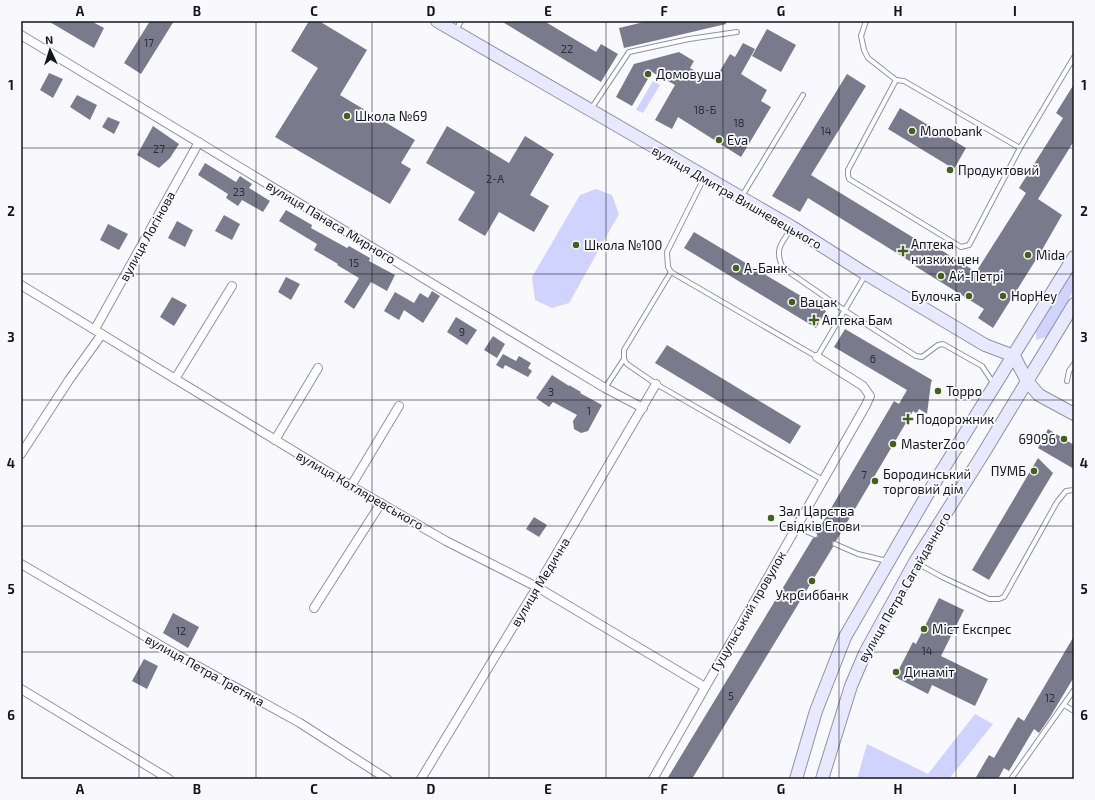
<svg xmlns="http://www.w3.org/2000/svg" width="1095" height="800" viewBox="0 0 1095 800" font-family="'Exo 2',sans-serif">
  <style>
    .green { fill: #cfd3fd }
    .building { fill: #797b8c }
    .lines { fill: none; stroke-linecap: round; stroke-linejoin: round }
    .lane-casing { stroke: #9092a4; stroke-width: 6 }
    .street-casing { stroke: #9092a4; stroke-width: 10 }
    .secondary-casing { stroke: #9092a4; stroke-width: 14 }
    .lane { stroke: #fff; stroke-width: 4 }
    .street { stroke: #fff; stroke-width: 8 }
    .secondary { stroke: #e8e9fe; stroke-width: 12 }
    .grid { fill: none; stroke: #14141b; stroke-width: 1; stroke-opacity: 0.55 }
    .poi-dot { fill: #416217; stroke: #f9f9fd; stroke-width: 1.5 }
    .labels { text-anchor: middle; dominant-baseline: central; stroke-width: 3.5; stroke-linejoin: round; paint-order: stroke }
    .number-label { font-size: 11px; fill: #2d2e37 }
    .poi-label { font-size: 13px; fill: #14141b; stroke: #f9f9fd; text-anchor: start }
    .street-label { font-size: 13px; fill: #14141b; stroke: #f9f9fd }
    .neatline { fill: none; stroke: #14141b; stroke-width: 1.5 }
    .grid-label { font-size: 13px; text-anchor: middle; font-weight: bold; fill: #14141b }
  </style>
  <rect width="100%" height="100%" fill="#f9f9fd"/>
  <g class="green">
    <path d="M653,81L660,85L643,113L636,110Z"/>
    <path d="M596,189L612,195L619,214L569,303L552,308L535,300L532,277L580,195Z"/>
    <path d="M1074,269V290L1046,337L1036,340V331Z"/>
    <path d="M975,714L993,724L949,779H857L867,744L928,774Z"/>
  </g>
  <g class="building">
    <path d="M48,21H91L104,28L94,48Z"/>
    <path d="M150,21H174L141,74L124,63Z"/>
    <path d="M309,21H319L367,50L340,95L415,140L401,163L411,169L390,204L275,137L318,68L291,51Z"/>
    <path d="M501,21H544L596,52L601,44L618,54L601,82Z"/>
    <path d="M648,21H726V24L624,48L619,28Z"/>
    <path d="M767,29L796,45L781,72L752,56Z"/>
    <path d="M743,43L755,49L741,74L767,90L761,101L771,107L741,157L678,117L672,129L655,120L675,85L652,72L632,106L616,97L634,64L679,52L694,61L690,68L714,81L730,54L735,57Z"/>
    <path d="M49,73L63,79L53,98L40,90Z"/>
    <path d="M847,74L866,86L811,175L927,246L930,243L976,272L1026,193L1019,188L1063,118L1056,113L1074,84V141L1038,199L1062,215L1042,250L993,328L978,318L984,309L915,266L916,265L808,198L800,212L772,196Z"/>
    <path d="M77,95L97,105L90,120L70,107Z"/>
    <path d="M900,108L966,148L954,169L888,129Z"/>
    <path d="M108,117L120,122L114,134L102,127Z"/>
    <path d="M153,126L179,144L170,158L159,168L137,155Z"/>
    <path d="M447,126L509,163L525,136L554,154L530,195L549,206L534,232L499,212L485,236L458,220L475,192L426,163Z"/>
    <path d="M205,163L236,182L240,176L252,184L249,188L270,201L263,212L242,200L238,206L226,198L228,194L198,175Z"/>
    <path d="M286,210L312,225L311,228L347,248L349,246L370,258L369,261L395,275L387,291L371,282L354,309L344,302L359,278L337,265L338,264L314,250L317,244L279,221Z"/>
    <path d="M224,215L240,224L232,240L215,231Z"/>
    <path d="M177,221L193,230L185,247L168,238Z"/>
    <path d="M108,224L128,234L119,250L100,240Z"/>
    <path d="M694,232L826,311L816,328L684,248Z"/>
    <path d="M286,277L300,284L291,300L278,292Z"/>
    <path d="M432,291L440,296L423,323L404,310L399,320L384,311L395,292L414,303L420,293L428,298Z"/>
    <path d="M172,297L187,305L174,326L160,317Z"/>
    <path d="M456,317L477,330L467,345L447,332Z"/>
    <path d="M845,329L932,380L931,383L927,414L919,409L917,414L913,411L836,541L832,542L833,547L692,779H667L813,538L818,537L817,532L894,401L899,404L907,390L834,347Z"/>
    <path d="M493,336L505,344L497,358L484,350Z"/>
    <path d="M667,345L801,426L790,444L655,363Z"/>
    <path d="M503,354L516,361L519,356L531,363L528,368L532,371L528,377L505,365L503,369L496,365Z"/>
    <path d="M552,375L569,386V385L581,392L580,393L602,405L588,431L581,433L574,429L573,421L577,415L553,402L549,407L536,398Z"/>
    <path d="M1048,429L1074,445V469L1038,448Z"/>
    <path d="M1038,458L1053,473L989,580L972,570Z"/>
    <path d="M534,517L547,525L539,537L526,529Z"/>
    <path d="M939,598L964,610L941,656L988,679L975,706L932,685L928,694L895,677L913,642L916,644Z"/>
    <path d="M173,613L199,627L188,648L163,633Z"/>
    <path d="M1074,636V677L1050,717L1039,733L1034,729L1009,771L1004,768L998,779H975L989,755L994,758L1018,717L1024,721Z"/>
    <path d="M144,659L158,666L147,689L132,681Z"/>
  </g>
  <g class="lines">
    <defs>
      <g id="lane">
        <path d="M866,21L861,36L864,50L868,58L896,80L904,81L1020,148"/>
        <path d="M456,30L461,21"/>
        <path d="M896,80L848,170V175L849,179L961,247L969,245L1020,148L1074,57"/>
        <path d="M591,109L629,52L689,39L737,32"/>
        <path d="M704,178L667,252L668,267L671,272L817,357L866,274"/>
        <path d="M742,196L803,95"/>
        <path d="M792,228C781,243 774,250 783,268L844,310L916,356L922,357L938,345L943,344L982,366L994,384"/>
        <path d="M624,359L627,364L656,384L823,480"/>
        <path d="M1067,381L1069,371L1074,364"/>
        <path d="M605,388L624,359V350L671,272"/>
        <path d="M796,527L815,535"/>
        <path d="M835,544L858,554L887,561"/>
        <path d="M915,562L942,577L989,599H999L1004,597L1057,502L1066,491L1074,490"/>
        <path d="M1064,705L1074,711"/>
        <path d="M1011,779L1074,690"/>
      </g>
      <g id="street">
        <path d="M21,35L605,388L643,408"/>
        <path d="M21,285L351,486L446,541L537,587L705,687"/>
        <path d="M95,329L199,142"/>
        <path d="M175,379L232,286"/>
        <path d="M275,440L318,368"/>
        <path d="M21,454L69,380L102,334"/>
        <path d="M351,486L399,406"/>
        <path d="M21,564L165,648L300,723L387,779"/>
        <path d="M314,608L381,503"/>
        <path d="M21,689L169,779"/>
        <path d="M421,779L537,587L656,384"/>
        <path d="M653,779L866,405L870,396L863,386L817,357"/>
      </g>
      <g id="secondary">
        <path d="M437,21L792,227L866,274L985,345L1014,356L1027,381L1039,395L1074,414"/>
        <path d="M796,779L816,711L845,637L927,495L1074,257"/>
        <path d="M822,779L851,686L865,653L915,562L983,454L1074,304"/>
      </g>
    </defs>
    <use href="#lane" class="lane-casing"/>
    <use href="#street" class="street-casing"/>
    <use href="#secondary" class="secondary-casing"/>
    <use href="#lane" class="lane"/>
    <use href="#street" class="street"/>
    <use href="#secondary" class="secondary"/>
  </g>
  <path class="grid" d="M139,21V779M256,21V779M372,21V779M489,21V779M606,21V779M723,21V779M839,21V779M956,21V779M21,148H1074M21,274H1074M21,400H1074M21,526H1074M21,652H1074"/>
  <g class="poi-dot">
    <circle cx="648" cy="74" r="4"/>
    <circle cx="347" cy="116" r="4"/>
    <circle cx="912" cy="131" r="4"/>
    <circle cx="719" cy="140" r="4"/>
    <circle cx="950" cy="170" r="4"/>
    <circle cx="576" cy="245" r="4"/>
    <path d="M901 245h4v4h4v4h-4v4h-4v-4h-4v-4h4z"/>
    <circle cx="1028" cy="255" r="4"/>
    <circle cx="736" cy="268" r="4"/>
    <circle cx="941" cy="276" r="4"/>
    <circle cx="969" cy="296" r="4"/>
    <circle cx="1003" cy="296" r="4"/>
    <circle cx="792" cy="302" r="4"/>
    <path d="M812 314h4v4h4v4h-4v4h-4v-4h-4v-4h4z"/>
    <circle cx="938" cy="391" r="4"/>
    <path d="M906 413h4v4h4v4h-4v4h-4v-4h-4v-4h4z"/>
    <circle cx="1064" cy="439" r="4"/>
    <circle cx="893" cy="444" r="4"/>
    <circle cx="1034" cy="471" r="4"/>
    <circle cx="875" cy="481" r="4"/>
    <circle cx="771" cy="518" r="4"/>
    <circle cx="812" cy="581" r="4"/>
    <circle cx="924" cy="629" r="4"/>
    <circle cx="896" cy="672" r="4"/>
  </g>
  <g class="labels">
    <g class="number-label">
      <text x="149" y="42">17</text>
      <text x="567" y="48">22</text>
      <text x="705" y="109">18-Б</text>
      <text x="739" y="122">18</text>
      <text x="826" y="130">14</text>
      <text x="159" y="148">27</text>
      <text x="495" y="178">2-А</text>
      <text x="239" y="191">23</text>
      <text x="354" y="262">15</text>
      <text x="462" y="331">9</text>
      <text x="873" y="358">6</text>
      <text x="551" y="391">3</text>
      <text x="589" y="410">1</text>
      <text x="864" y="474">7</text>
      <text x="181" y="630">12</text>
      <text x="927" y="650">14</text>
      <text x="731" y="695">5</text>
      <text x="1050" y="697">12</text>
    </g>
    <g class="poi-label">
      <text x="656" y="74">Домовуша</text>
      <text x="355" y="116">Школа №69</text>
      <text x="920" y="131">Monobank</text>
      <text x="727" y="140">Eva</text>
      <text x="958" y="170">Продуктовий</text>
      <text x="911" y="244">Аптека<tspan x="911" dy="15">низких цен</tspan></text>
      <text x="584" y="245">Школа №100</text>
      <text x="1036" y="255">Mida</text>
      <text x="744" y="268">А-Банк</text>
      <text x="949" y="276">Ай-Петрі</text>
      <text x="961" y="296" text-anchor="end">Булочка</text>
      <text x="1011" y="296">HopHey</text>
      <text x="800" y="302">Вацак</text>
      <text x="822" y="320">Аптека Бам</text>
      <text x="946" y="391">Торро</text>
      <text x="916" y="419">Подорожник</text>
      <text x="1056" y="439" text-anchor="end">69096</text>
      <text x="901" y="444">MasterZoo</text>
      <text x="1026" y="471" text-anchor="end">ПУМБ</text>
      <text x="883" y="474">Бородинський<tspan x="883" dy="15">торговий дім</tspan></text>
      <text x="779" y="511">Зал Царства<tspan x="779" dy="15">Свiдкiв Егови</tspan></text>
      <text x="812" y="595" text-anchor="middle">УкрСиббанк</text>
      <text x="932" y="629">Міст Експрес</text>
      <text x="904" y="672">Динаміт</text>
    </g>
    <g class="street-label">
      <text transform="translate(737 197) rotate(30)">вулиця Дмитра Вишневецького</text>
      <text transform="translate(331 222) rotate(31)">вулиця Панаса Мирного</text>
      <text transform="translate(147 236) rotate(-61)">вулиця Логінова</text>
      <text transform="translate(360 490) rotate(30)">вулиця Котляревського</text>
      <text transform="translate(540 582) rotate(-59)">вулиця Медична</text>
      <text transform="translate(904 587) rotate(-60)">вулиця Петра Сагайдачного</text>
      <text transform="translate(748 611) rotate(-60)">Гуцульський провулок</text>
      <text transform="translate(205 670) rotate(29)">вулиця Петра Третяка</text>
    </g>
  </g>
  <rect width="1095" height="800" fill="none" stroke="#f9f9fd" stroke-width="44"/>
  <g transform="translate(50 50) rotate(356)" stroke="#f9f9fd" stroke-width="3" paint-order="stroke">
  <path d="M0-3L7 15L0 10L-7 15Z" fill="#14141b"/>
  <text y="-6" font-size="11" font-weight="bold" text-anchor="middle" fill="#14141b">N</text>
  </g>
  <rect x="22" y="22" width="1051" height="756" class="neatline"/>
  <g class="grid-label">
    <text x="80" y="16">A</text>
    <text x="197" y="16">B</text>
    <text x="314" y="16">C</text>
    <text x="431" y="16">D</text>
    <text x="548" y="16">E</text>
    <text x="664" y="16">F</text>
    <text x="781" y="16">G</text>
    <text x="898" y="16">H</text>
    <text x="1015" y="16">I</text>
    <text x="11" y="90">1</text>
    <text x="1084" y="90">1</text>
    <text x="11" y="216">2</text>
    <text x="1084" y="216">2</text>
    <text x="11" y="342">3</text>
    <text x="1084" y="342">3</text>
    <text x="11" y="468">4</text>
    <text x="1084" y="468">4</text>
    <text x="11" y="594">5</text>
    <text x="1084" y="594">5</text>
    <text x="11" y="720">6</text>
    <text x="1084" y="720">6</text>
    <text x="80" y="794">A</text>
    <text x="197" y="794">B</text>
    <text x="314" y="794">C</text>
    <text x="431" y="794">D</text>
    <text x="548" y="794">E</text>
    <text x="664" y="794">F</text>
    <text x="781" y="794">G</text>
    <text x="898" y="794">H</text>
    <text x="1015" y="794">I</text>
  </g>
</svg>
